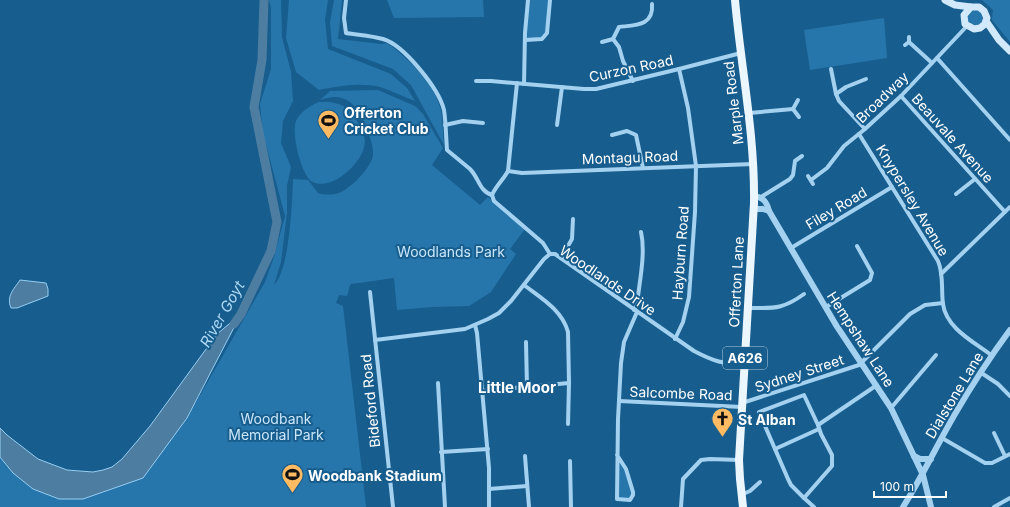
<svg xmlns="http://www.w3.org/2000/svg" width="1010" height="507" viewBox="0 0 1010 507" font-family="Inter,sans-serif">
  <style>
    .green { fill: #2776ab }
    .water { fill: #4d7ea2; stroke: #96cef2 }
    .lines { fill: none; stroke-linecap: round; stroke-linejoin: round }
    .river { stroke: #4d7ea2; stroke-width: 9 }
    .minor { stroke: #a3d1ef; stroke-width: 4 }
    .tertiary { stroke: #a3d1ef; stroke-width: 6 }
    .secondary { stroke: #d1e9fb; stroke-width: 7 }
    .primary { stroke: #ecf6ff; stroke-width: 8 }
    .labels { text-anchor: middle; dominant-baseline: central; stroke-width: 4; stroke-linejoin: round; paint-order: stroke }
    .shield { fill: #175d8e; stroke: #b9cedd; stroke-width: 1 }
    .shield-label { font-size: 13px; font-weight: bold; fill: #fff }
    .street-label { font-size: 14px; fill: #fff; stroke: #175d8e }
    .poi-label { font-size: 14px; font-weight: bold; fill: #fff; stroke: #175d8e; text-anchor: start }
    .park-label { font-size: 14px; fill: #cae7fb; stroke: #175d8e }
    .water-label { font-size: 15px; font-style: italic; fill: #afdaf6; stroke: #175d8e }
    .neighbourhood-label { font-size: 15px; font-weight: bold; fill: #fff; stroke: #175d8e }
  </style>
  <rect width="100%" height="100%" fill="#175d8e"/>
  <g class="green">
    <path d="M269,0H281L282,37L291,72L293,101L283,121L281,143L291,167L287,186V213L281,262L274,285C290,269 292,202 293,179L308,180L318,193C324,195 332,195 339,193C350,189 372,167 373,155C374,140 360,107 347,100C338,95 329,97 320,100L330,91L378,90L415,106L423,114L443,148L432,165L480,205L488,197L525,229L510,249L516,254L491,292L469,306L433,307L397,310L394,278L351,284C348,288 349,292 347,296L339,295L336,303L343,306L366,507H0V457L13,473L143,478L187,418L265,282L274,257L285,216L263,133L260,104L271,69V7Z"/>
    <path d="M289,0H328L325,20L328,49L391,74L407,88L415,101C404,97 392,91 380,87C363,82 336,86 319,90L296,72L286,38Z"/>
    <path d="M334,0H342L338,39L382,44L387,43C409,59 434,83 441,110C443,121 443,134 444,145L411,85L393,69L332,46L330,22Z"/>
    <path d="M387,0H483L484,17L394,18Z"/>
    <path d="M528,0H550L545,37L525,40Z"/>
    <path d="M982,0H1010V42L992,20L993,10Z"/>
    <path d="M979,7L986,21L970,28L964,15Z"/>
    <path d="M884,18L887,58L810,70L804,30Z"/>
    <path d="M319,102C342,101 352,108 361,129C364,135 366,140 364,147C361,164 330,193 311,181C301,174 291,132 296,121C300,112 311,105 319,102Z"/>
    <path d="M617,455C625,467 635,484 631,498L617,499Z"/>
  </g>
  <g class="water">
    <path d="M20,280L46,283L48,289V296L17,308H11C6,296 14,289 20,280Z"/>
    <path d="M241,314L187,418L143,478L83,499H59L33,489L13,473L0,457V428L7,435L38,459L67,470L93,472L103,470L112,467L122,459L150,426L217,334Z"/>
  </g>
  <g class="lines">
    <path class="river" d="M234,324L241,314L271,251L277,222L254,107L262,60L264,0"/>
    <g class="minor">
      <path d="M346,0L344,18L346,33C358,35 371,36 383,39C404,45 439,89 444,110C446,123 446,137 447,150L470,169C479,178 479,191 492,195"/>
      <path d="M525,40L542,39L547,33L550,0"/>
      <path d="M602,42L613,39"/>
      <path d="M909,42L932,63"/>
      <path d="M905,45L909,42V37"/>
      <path d="M937,58L1010,140"/>
      <path d="M831,69L836,94L839,101L865,129"/>
      <path d="M476,81H491L584,89H596L679,69L741,53"/>
      <path d="M633,81L623,61L619,47L613,39L619,27C635,25 654,26 652,4"/>
      <path d="M524,84L525,33L528,0"/>
      <path d="M836,94L846,87L866,79"/>
      <path d="M901,96L1005,212"/>
      <path d="M798,100L793,109L799,117"/>
      <path d="M749,113L793,109"/>
      <path d="M445,125L463,121L483,123"/>
      <path d="M557,125L562,87"/>
      <path d="M859,134L938,261C944,275 941,290 943,304C946,328 974,342 991,355"/>
      <path d="M612,135L627,131L636,135L643,168"/>
      <path d="M508,171L522,173L753,164"/>
      <path d="M808,176L813,184"/>
      <path d="M811,180L827,168L844,146L865,129L901,96L967,26"/>
      <path d="M956,194L975,179"/>
      <path d="M492,195C496,186 503,180 508,171L517,83"/>
      <path d="M492,195L494,201L543,243L550,254"/>
      <path d="M761,197L790,179L793,175L795,161L802,156"/>
      <path d="M791,248L892,187"/>
      <path d="M550,254H555L694,351C711,360 726,366 745,363"/>
      <path d="M561,258L572,239L573,219"/>
      <path d="M941,274L1010,207"/>
      <path d="M524,285C541,298 562,310 568,332L569,383L568,424"/>
      <path d="M370,292L393,507"/>
      <path d="M826,307L870,280L872,273L857,246"/>
      <path d="M748,308C773,308 782,310 804,294"/>
      <path d="M634,310L637,305C639,283 646,254 641,232"/>
      <path d="M475,325L477,333L489,468V507"/>
      <path d="M675,339L683,322L689,297L695,212L696,166L688,108L679,69"/>
      <path d="M375,340L465,329L488,319L499,313L511,301L544,259L550,254"/>
      <path d="M526,342L527,387"/>
      <path d="M980,372L998,384L1010,396"/>
      <path d="M438,383L445,507"/>
      <path d="M482,391L569,383"/>
      <path d="M804,395L818,425L821,434L832,455V466L804,498L791,485L788,479L759,412Z"/>
      <path d="M619,401L742,407"/>
      <path d="M742,403L859,365L910,314L925,305L943,303"/>
      <path d="M891,408L936,355"/>
      <path d="M818,425L877,385"/>
      <path d="M994,433L1005,456"/>
      <path d="M942,438L985,463H992L1010,454"/>
      <path d="M775,449L819,429"/>
      <path d="M441,452L488,449"/>
      <path d="M617,455L626,469L633,492V495L630,500L617,499L618,419L621,363L624,342L637,312"/>
      <path d="M525,456L529,507"/>
      <path d="M570,461L571,507"/>
      <path d="M489,489L527,486"/>
      <path d="M741,495L750,491L760,482"/>
      <path d="M804,498L814,507"/>
      <path d="M681,507L683,479L701,460L710,459L739,460"/>
      <path d="M994,507L1010,498"/>
    </g>
    <g class="tertiary">
      <path d="M754,196C763,197 767,202 769,211L836,325L891,408L923,475L931,507"/>
      <path d="M753,209H763L769,211"/>
      <path d="M914,456L920,459H931"/>
      <path d="M903,507C922,477 937,445 955,414C972,385 990,357 1010,330"/>
    </g>
    <g class="secondary">
      <path d="M945,0L955,5L971,7H979L984,11L987,18L985,24L980,28L974,29L965,24L964,15L971,7"/>
      <path d="M986,21L999,40L1010,51"/>
    </g>
    <path class="primary" d="M735,0C741,68 755,134 754,203L739,460L740,479L743,507"/>
  </g>
  <defs>
    <symbol id="stadium-pin" viewBox="-11 -11 22 30"><path d="M0 17L-7.5 6A9.5 9.5 0 1 1 7.5 6Z" fill="#ffba62" stroke="#175d8e"/><path d="M0-5a6.5 5 0 1 0 0 10a6.5 5 0 1 0 0-10ZM-3.5-1.8h7v3.6h-7Z" fill="#111"/></symbol>
    <symbol id="church-pin" viewBox="-11 -11 22 30"><path d="M0 17L-7.5 6A9.5 9.5 0 1 1 7.5 6Z" fill="#ffba62" stroke="#175d8e"/><path d="M-1.2-6h2.4v3.5h3.3v2.4h-3.3V6h-2.4V-.1h-3.3v-2.4h3.3Z" fill="#111"/></symbol>
  </defs>
  <g fill-rule="evenodd">
    <use href="#stadium-pin" x="316" y="108" width="25" height="34"/>
    <use href="#church-pin" x="710" y="406" width="25" height="34"/>
    <use href="#stadium-pin" x="280" y="462" width="25" height="34"/>
  </g>
  <g class="labels">
    <rect class="shield" x="723" y="347" width="44" height="22" rx="3"/>
    <g class="shield-label">
      <text x="745" y="358">A626</text>
    </g>
    <g class="street-label">
      <text transform="translate(631 68) rotate(-12)">Curzon Road</text>
      <text transform="translate(882 97) rotate(-44)">Broadway</text>
      <text transform="translate(733 103) rotate(-97)">Marple Road</text>
      <text transform="translate(953 138) rotate(48)">Beauvale Avenue</text>
      <text transform="translate(630 157) rotate(-2)">Montagu Road</text>
      <text transform="translate(913 200) rotate(59)">Knypersley Avenue</text>
      <text transform="translate(836 208) rotate(-31)">Filey Road</text>
      <text transform="translate(680 253) rotate(-86)">Hayburn Road</text>
      <text transform="translate(608 280) rotate(34)">Woodlands Drive</text>
      <text transform="translate(736 282) rotate(-87)">Offerton Lane</text>
      <text transform="translate(861 339) rotate(57)">Hempshaw Lane</text>
      <text transform="translate(799 373) rotate(-18)">Sydney Street</text>
      <text transform="translate(681 393) rotate(2)">Salcombe Road</text>
      <text transform="translate(954 395) rotate(-59)">Dialstone Lane</text>
      <text transform="translate(370 401) rotate(-96)">Bideford Road</text>
    </g>
    <g class="poi-label">
      <text x="344" y="112">Offerton<tspan x="344" dy="16">Cricket Club</tspan></text>
      <text x="738" y="419">St Alban</text>
      <text x="308" y="475">Woodbank Stadium</text>
    </g>
    <g class="park-label">
      <text x="451" y="251">Woodlands Park</text>
      <text x="276" y="418">Woodbank<tspan x="276" dy="16">Memorial Park</tspan></text>
    </g>
    <g class="water-label">
      <text transform="translate(222 314) rotate(-60)">River Goyt</text>
    </g>
    <g class="neighbourhood-label">
      <text x="517" y="387">Little Moor</text>
    </g>
  </g>
  <path d="M874 491v6h72v-6" fill="none" stroke="#ffffff" stroke-width="2"/>
  <text x="880" y="491" font-size="12" fill="#ffffff" stroke="#175d8e" stroke-width="3" paint-order="stroke">100 m</text>
</svg>
